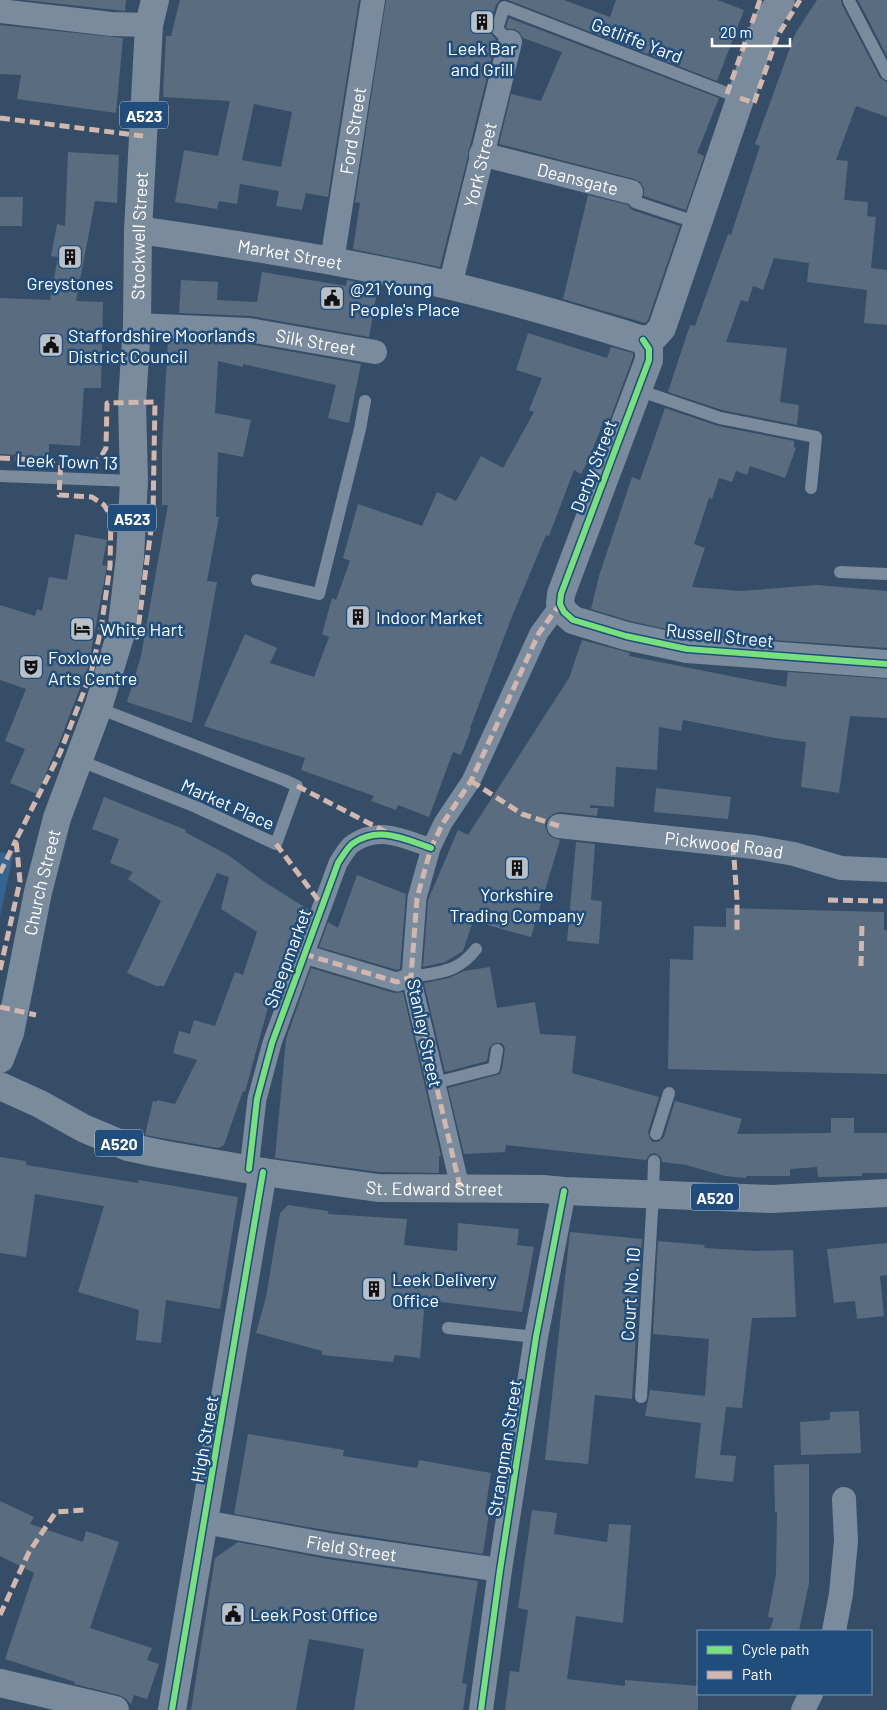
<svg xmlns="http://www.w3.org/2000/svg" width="887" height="1710" viewBox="0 0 887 1710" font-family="Barlow,sans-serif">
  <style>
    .green { fill: #336492 }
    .building { fill: #5a6d80; fill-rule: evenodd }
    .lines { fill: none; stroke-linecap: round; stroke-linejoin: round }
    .service { stroke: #798b9d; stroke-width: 12 }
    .pedestrian { stroke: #798b9d; stroke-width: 19 }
    .minor { stroke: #798b9d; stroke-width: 24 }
    .tertiary { stroke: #798b9d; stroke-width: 28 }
    .trunk { stroke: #7a8b9c; stroke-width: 28 }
    .quiet { stroke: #d1b7ad; stroke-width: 5; stroke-dasharray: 10 5; stroke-linecap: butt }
    .cycleway-casing { stroke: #204d7b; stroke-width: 9 }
    .cycleway { stroke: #77e17e; stroke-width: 6 }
    .labels { text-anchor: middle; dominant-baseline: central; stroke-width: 5; stroke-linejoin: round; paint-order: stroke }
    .shield { fill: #204d7b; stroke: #bccad7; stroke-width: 1 }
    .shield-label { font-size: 16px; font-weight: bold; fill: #fff }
    .street-label { font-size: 18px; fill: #fff; stroke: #204d7b }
    .poi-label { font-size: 18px; fill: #fff; stroke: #204d7b; text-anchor: start }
  </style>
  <rect width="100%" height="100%" fill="#354d66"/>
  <path class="green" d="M0,852L13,855L0,917Z"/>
  <g class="building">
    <path d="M24,0H126L125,11Z"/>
    <path d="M180,0H359L328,197L306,193L302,210L276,206L279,191L240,184L237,204L219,201L217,209L175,202L184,150L218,156L230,101L163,97L166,36H171ZM254,104L292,112L281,167L242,160Z"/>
    <path d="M386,0H500L496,5L489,27V31L496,40L470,146L468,151V156L440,267L353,249L360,203L355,202Z"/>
    <path d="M508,0H564L610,17L616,0H717L744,10L717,81Z"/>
    <path d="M817,0H841L842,5L880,78L887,82V117L856,106L836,160L848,161L844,200L868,202L867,216L876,217L871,268L887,270V325L864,323L867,290L807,282L809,263L774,258L763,290L753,286L748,302L741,300L726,342L787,348L780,402L799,405L797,425L722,410L668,392L690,325L695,326L728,234L731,235L760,146L755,144L795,34Z"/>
    <path d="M858,0H887V56Z"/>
    <path d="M509,18L719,98L697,153L704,156L686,210L644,196V188L640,182L634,179L499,144L511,94L541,101L562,52L523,38L519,32L514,29H508L506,27Z"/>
    <path d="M0,25L123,38L116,113L17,99L21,75L0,74Z"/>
    <path d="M68,152L119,155L117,203L95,201L76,301L103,302L101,388H84L80,446L49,444V457L0,454V298L50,300L58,257L51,256L57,224L65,226Z"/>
    <path d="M588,195L628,205L632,210L680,226L648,320L645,323L563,299Z"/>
    <path d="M0,197H23L22,226H0Z"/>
    <path d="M262,272L346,286L347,280L378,286L369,337L251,316L179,313L181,280L218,282L217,300L257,302Z"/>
    <path d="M528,333L607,358L611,347L633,353V357L609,422L604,420L589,459L581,474L574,470L549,536L546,535L511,619L470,728L471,729L461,755L453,752L429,817L398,805L396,810L371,801L374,796L301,770L305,758L204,726L245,634L277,648L270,663L314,677L329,637L322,634L332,598L336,600L350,561L343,558L358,504L422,526L437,492L456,501L481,456L503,468L534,412L529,410L542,378L516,370Z"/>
    <path d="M168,340L248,344L361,364L349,423L328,418L336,385L243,364V367L218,361L215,413L251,420L243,457L218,452L216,517H219L207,581L217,582L192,723L127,702L141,656L168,505H162V448Z"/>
    <path d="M665,408L718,426L794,441V447L796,448L785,478L750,466L747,475L736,471L732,482L719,478L712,499L709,498L694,544L705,548L692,587L741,591L817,585L887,591V648L689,634L630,621L591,609L599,576L632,477L640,480Z"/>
    <path d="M75,534L107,540L102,565L107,566L88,667L61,738L37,794L10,783L25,749L5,741L26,689L0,680V605L35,616L37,609L42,611L49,577L67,580Z"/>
    <path d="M582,640L630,653L629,656L786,687L788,672L887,679V718L850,716L839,793L801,787L806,742L775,738L683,720L681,731L659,727L657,770L616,767L614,807L590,805V808H598L597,816L560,812L553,814L548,818L545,825L547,832L551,837L560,840L531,937L473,921L463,951L445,962L423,967L428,900L458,830L468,835L569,678Z"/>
    <path d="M656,788L731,797L728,819L654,812Z"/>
    <path d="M104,797L186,830L185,832L228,855L266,883L309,910L283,980L276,978L245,1092L243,1091L224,1145L218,1148L145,1135L153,1101L157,1102V1100L175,1104L197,1060L173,1053L179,1031L190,1034L194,1020L215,1026L235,972L243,975L257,932L221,909L229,877L217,873L164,986H156L127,973L161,901L128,879L133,872L110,863L119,839L92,829Z"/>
    <path d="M576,842L595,844L591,900L602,901L599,944L567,941Z"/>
    <path d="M357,875L406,894L400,969L397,970L319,947L328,922L338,928Z"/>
    <path d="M726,908L884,912V930H887V1074L668,1069L670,959L693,960L694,926L726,927Z"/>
    <path d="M490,967L497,1008L535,1002L540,1034L576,1036L572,1073L659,1097L648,1132L650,1139L653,1142H658L664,1137L675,1101L742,1119L737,1134L831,1133V1118H854V1133H887V1173H862V1176L818,1177L817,1167L790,1169V1176H746V1178L725,1176L686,1165L662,1162L661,1157L655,1153L650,1154L646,1160L506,1145L505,1152L464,1154L448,1088L500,1074L502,1069L505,1048L502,1043H494L489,1048L487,1061L445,1072L424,983L449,978L464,971Z"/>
    <path d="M311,968L394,993L403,992L441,1156H439V1173L379,1172L275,1158L286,1039Z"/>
    <path d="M0,1157L26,1161V1165L138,1183L139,1180L238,1197L220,1309L166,1300L161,1343L136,1340L139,1310L78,1292L104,1206L35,1194L26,1257L0,1253Z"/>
    <path d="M288,1205L328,1211V1214L407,1219L404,1245L457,1251L458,1223L519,1229L517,1245L534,1247L522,1312L425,1300L420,1358L395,1355L393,1362L322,1355V1351L256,1333L266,1297L280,1213Z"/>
    <path d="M570,1232L642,1239L632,1399L595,1395L588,1464L545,1460Z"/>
    <path d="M658,1241L705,1245L704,1248L757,1251L793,1250L796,1317L752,1318L742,1408L726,1407L720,1455L736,1456L733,1482L695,1478L701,1423L645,1416L650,1390L705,1396L709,1339L653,1334Z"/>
    <path d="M887,1243V1275L880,1276L884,1316L857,1319L855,1301L834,1303L827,1249Z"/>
    <path d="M859,1411L861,1453L801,1455L800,1422L830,1420V1412Z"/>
    <path d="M248,1434L344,1450L343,1456L417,1468L419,1460L491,1473L485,1512L489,1513L483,1554L331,1531L234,1514Z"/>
    <path d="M809,1464V1583L799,1631H769L774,1618L768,1617L776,1574L777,1512H775L774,1465Z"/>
    <path d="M0,1501L34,1517L30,1524L83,1542L86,1531L119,1542L90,1628L152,1648L147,1660L159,1664L147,1699L134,1695L131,1704L125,1698L119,1695L74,1684L75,1682L5,1659L34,1573L0,1556Z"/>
    <path d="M532,1510L557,1513L554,1534L607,1542L609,1524L631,1525L623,1623L576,1616L567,1679L625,1686V1680L698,1686V1710H505L510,1671L519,1672L528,1610L518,1608Z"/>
    <path d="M238,1542L327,1559L478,1581L462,1683L467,1684L463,1710H354L364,1649L309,1639L296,1710H191L215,1558Z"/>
  </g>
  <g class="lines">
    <g class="service">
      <path d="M849,1L887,74"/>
      <path d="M510,42L497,29L504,7L740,98"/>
      <path d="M631,192L635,202L698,223"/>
      <path d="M638,390L720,418L816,437L811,488"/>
      <path d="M0,476L134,481"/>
      <path d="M840,572L887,574"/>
      <path d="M257,580L319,594L360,429L365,401"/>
      <path d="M78,760L196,807L276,844L297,786L284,780L98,708"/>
      <path d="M411,977C439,972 458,973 476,949"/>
      <path d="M435,1083L494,1068L497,1050"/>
      <path d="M656,1134L669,1093"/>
      <path d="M448,1328L536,1337"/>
      <path d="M641,1397L653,1194L654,1161"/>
    </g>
    <g class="pedestrian">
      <path d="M304,954L397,982L411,977"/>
      <path d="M249,1169L257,1099L272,1043L338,863C342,857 347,848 352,844C379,825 404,839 431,848"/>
      <path d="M460,1187L411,977L417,898L431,848L443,823L471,781L539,633L560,604"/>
    </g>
    <g class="minor">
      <path d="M0,11L111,24L149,25"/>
      <path id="s1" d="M481,154L631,192"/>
      <path id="s2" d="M332,261L373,0"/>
      <path id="s3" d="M450,286L510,42"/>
      <path id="s4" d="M137,325L249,330L375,352"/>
      <path id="s5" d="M559,826L754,847L794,854L841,868L887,870"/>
      <path id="s6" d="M204,1522L329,1545L500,1570"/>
      <path d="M834,1631L841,1594L846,1541L844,1499"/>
      <path d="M481,1710L500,1570L536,1337L564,1191"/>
      <path d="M803,1710L811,1694"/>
    </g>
    <g class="tertiary">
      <path id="s7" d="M138,230C222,242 305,255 388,272C474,289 559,314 643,340"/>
      <path d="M643,340L649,349V360L561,594L560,604L564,612L573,620L626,636L687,649L887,664"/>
      <path d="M643,340L654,337L662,328L766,23L781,0"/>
      <path d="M0,1683L115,1710"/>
      <path d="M172,1710L263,1172"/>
    </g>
    <g class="trunk">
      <path id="s8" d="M0,1059L10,1033L38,892L57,818L98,708L121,633L130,557L134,481L132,402L137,325L138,230L149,25L155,0"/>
      <path id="s9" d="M0,1086L40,1104L83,1128L128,1147L161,1154L263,1172L378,1188L543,1189L564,1191L772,1199L887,1193"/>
    </g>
    <g class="quiet">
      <path d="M727,94L760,0"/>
      <path d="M740,98L754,103L778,35L800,0"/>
      <path d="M0,118L143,136"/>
      <path d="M0,458L93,463L101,457L106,448L107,403L155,402L153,514L137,637L101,629"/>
      <path d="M471,781L522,814L559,826"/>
      <path d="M297,786L388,833"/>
      <path d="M276,844L322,905"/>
      <path d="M733,845L737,899V934"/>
      <path d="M0,873L16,840"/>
      <path d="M828,900L887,901"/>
      <path d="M304,954L397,982L411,977"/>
      <path d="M861,966L862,923"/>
      <path d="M0,970L20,881L16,840L60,753L91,673L101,629L110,566L111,516L104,505L92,497L59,495L61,461"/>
      <path d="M0,1007L36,1015"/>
      <path d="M460,1187L411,977L417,898L431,848L443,823L471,781L539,633L560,604"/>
      <path d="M0,1615L29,1552L56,1512L85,1510"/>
    </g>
    <defs>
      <g id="cycleway">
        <path d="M643,340L649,349V360L561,594L560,604L564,612L573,620L626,636L687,649L887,664"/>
        <path d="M249,1169L257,1099L272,1043L338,863C342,857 347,848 352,844C379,825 404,839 431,848"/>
        <path d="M172,1710L263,1172"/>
        <path d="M481,1710L500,1570L536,1337L564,1191"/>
      </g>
    </defs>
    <use href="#cycleway" class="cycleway-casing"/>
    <use href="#cycleway" class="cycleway"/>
  </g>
  <defs>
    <symbol id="building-square" viewBox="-11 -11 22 22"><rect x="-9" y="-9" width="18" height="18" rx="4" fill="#b8c1c9" stroke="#204d7b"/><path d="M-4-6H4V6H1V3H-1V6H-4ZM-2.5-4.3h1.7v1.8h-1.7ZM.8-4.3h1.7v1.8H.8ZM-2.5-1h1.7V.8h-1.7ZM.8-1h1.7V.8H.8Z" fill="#111"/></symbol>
    <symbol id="civic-square" viewBox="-11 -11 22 22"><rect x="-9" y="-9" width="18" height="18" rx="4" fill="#b8c1c9" stroke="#204d7b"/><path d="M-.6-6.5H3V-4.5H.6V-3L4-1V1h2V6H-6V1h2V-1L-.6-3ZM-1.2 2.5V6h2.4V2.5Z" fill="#111"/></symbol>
    <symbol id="hotel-square" viewBox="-11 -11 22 22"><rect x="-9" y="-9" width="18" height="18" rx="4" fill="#b8c1c9" stroke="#204d7b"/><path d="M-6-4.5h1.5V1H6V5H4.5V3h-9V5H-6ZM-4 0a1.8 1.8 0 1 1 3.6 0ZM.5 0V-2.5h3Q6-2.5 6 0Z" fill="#111"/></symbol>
    <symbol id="theatre-square" viewBox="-11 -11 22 22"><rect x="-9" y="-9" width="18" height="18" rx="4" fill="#b8c1c9" stroke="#204d7b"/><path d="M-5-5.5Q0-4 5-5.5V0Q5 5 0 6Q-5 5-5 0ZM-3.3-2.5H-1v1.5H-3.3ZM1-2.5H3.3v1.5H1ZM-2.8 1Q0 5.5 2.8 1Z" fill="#111"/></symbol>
  </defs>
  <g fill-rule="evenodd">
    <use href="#building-square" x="468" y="8" width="28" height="28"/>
    <use href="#building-square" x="56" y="243" width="28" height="28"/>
    <use href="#civic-square" x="318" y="284" width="28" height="28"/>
    <use href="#civic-square" x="37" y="331" width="28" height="28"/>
    <use href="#building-square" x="344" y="603" width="28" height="28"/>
    <use href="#hotel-square" x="68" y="615" width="28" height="28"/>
    <use href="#theatre-square" x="17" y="653" width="28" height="28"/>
    <use href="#building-square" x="503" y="854" width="28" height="28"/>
    <use href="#building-square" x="360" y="1275" width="28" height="28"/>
    <use href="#civic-square" x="219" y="1600" width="28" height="28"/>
  </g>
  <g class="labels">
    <g class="shield">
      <rect x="120" y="101.5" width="48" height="27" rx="4"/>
      <rect x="108" y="504.5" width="48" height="27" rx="4"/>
      <rect x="95" y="1129.5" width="48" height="27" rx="4"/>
      <rect x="691" y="1183.5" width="48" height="27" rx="4"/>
    </g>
    <g class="shield-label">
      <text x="144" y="115">A523</text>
      <text x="132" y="518">A523</text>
      <text x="119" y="1143">A520</text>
      <text x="715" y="1197">A520</text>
    </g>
    <g class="street-label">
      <text transform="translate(637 40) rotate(21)">Getliffe Yard</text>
      <text stroke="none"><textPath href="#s2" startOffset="132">Ford Street</textPath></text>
      <text stroke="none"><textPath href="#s3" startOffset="125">York Street</textPath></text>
      <text stroke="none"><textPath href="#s1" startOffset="100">Deansgate</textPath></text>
      <text stroke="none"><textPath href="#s8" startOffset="842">Stockwell Street</textPath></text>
      <text stroke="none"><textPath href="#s7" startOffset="154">Market Street</textPath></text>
      <text stroke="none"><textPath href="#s4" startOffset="180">Silk Street</textPath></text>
      <text transform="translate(67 461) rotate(2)">Leek Town 13</text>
      <text transform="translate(593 466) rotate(-69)">Derby Street</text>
      <text transform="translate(720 635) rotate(6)">Russell Street</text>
      <text transform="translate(228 804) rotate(24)">Market Place</text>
      <text stroke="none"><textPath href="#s5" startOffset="166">Pickwood Road</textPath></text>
      <text stroke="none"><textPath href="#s8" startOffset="182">Church Street</textPath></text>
      <text transform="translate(287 958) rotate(-70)">Sheepmarket</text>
      <text transform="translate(425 1033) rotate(78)">Stanley Street</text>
      <text stroke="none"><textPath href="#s9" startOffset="452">St. Edward Street</textPath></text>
      <text transform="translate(630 1294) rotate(-86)">Court No. 10</text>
      <text transform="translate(204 1439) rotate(-80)">High Street</text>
      <text transform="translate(504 1448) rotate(-81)">Strangman Street</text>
      <text stroke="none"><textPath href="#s6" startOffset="150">Field Street</textPath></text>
    </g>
    <g class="poi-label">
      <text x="482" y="48" text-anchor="middle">Leek Bar<tspan x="482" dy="21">and Grill</tspan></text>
      <text x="70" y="283" text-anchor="middle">Greystones</text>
      <text x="350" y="288">@21 Young<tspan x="350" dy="21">People's Place</tspan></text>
      <text x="68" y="335">Staffordshire Moorlands<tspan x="68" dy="21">District Council</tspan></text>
      <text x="376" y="617">Indoor Market</text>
      <text x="100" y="629">White Hart</text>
      <text x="48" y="657">Foxlowe<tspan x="48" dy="21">Arts Centre</tspan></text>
      <text x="517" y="894" text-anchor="middle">Yorkshire<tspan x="517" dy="21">Trading Company</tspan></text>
      <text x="392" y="1279">Leek Delivery<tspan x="392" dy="21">Office</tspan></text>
      <text x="250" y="1614">Leek Post Office</text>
    </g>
  </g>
  <rect x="697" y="1630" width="175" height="65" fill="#204d7b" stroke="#7994b0"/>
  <rect x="707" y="1646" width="25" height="8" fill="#77e17e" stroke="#7994b0"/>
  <text x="742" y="1655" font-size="15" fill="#ffffff">Cycle path</text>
  <rect x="707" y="1671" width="25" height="8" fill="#d1b7ad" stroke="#7994b0"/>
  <text x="742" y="1680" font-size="15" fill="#ffffff">Path</text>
  <path d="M712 38v8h78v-8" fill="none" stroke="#ffffff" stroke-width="2.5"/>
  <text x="720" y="38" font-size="15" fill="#ffffff" stroke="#204d7b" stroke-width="4" paint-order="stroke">20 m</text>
</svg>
